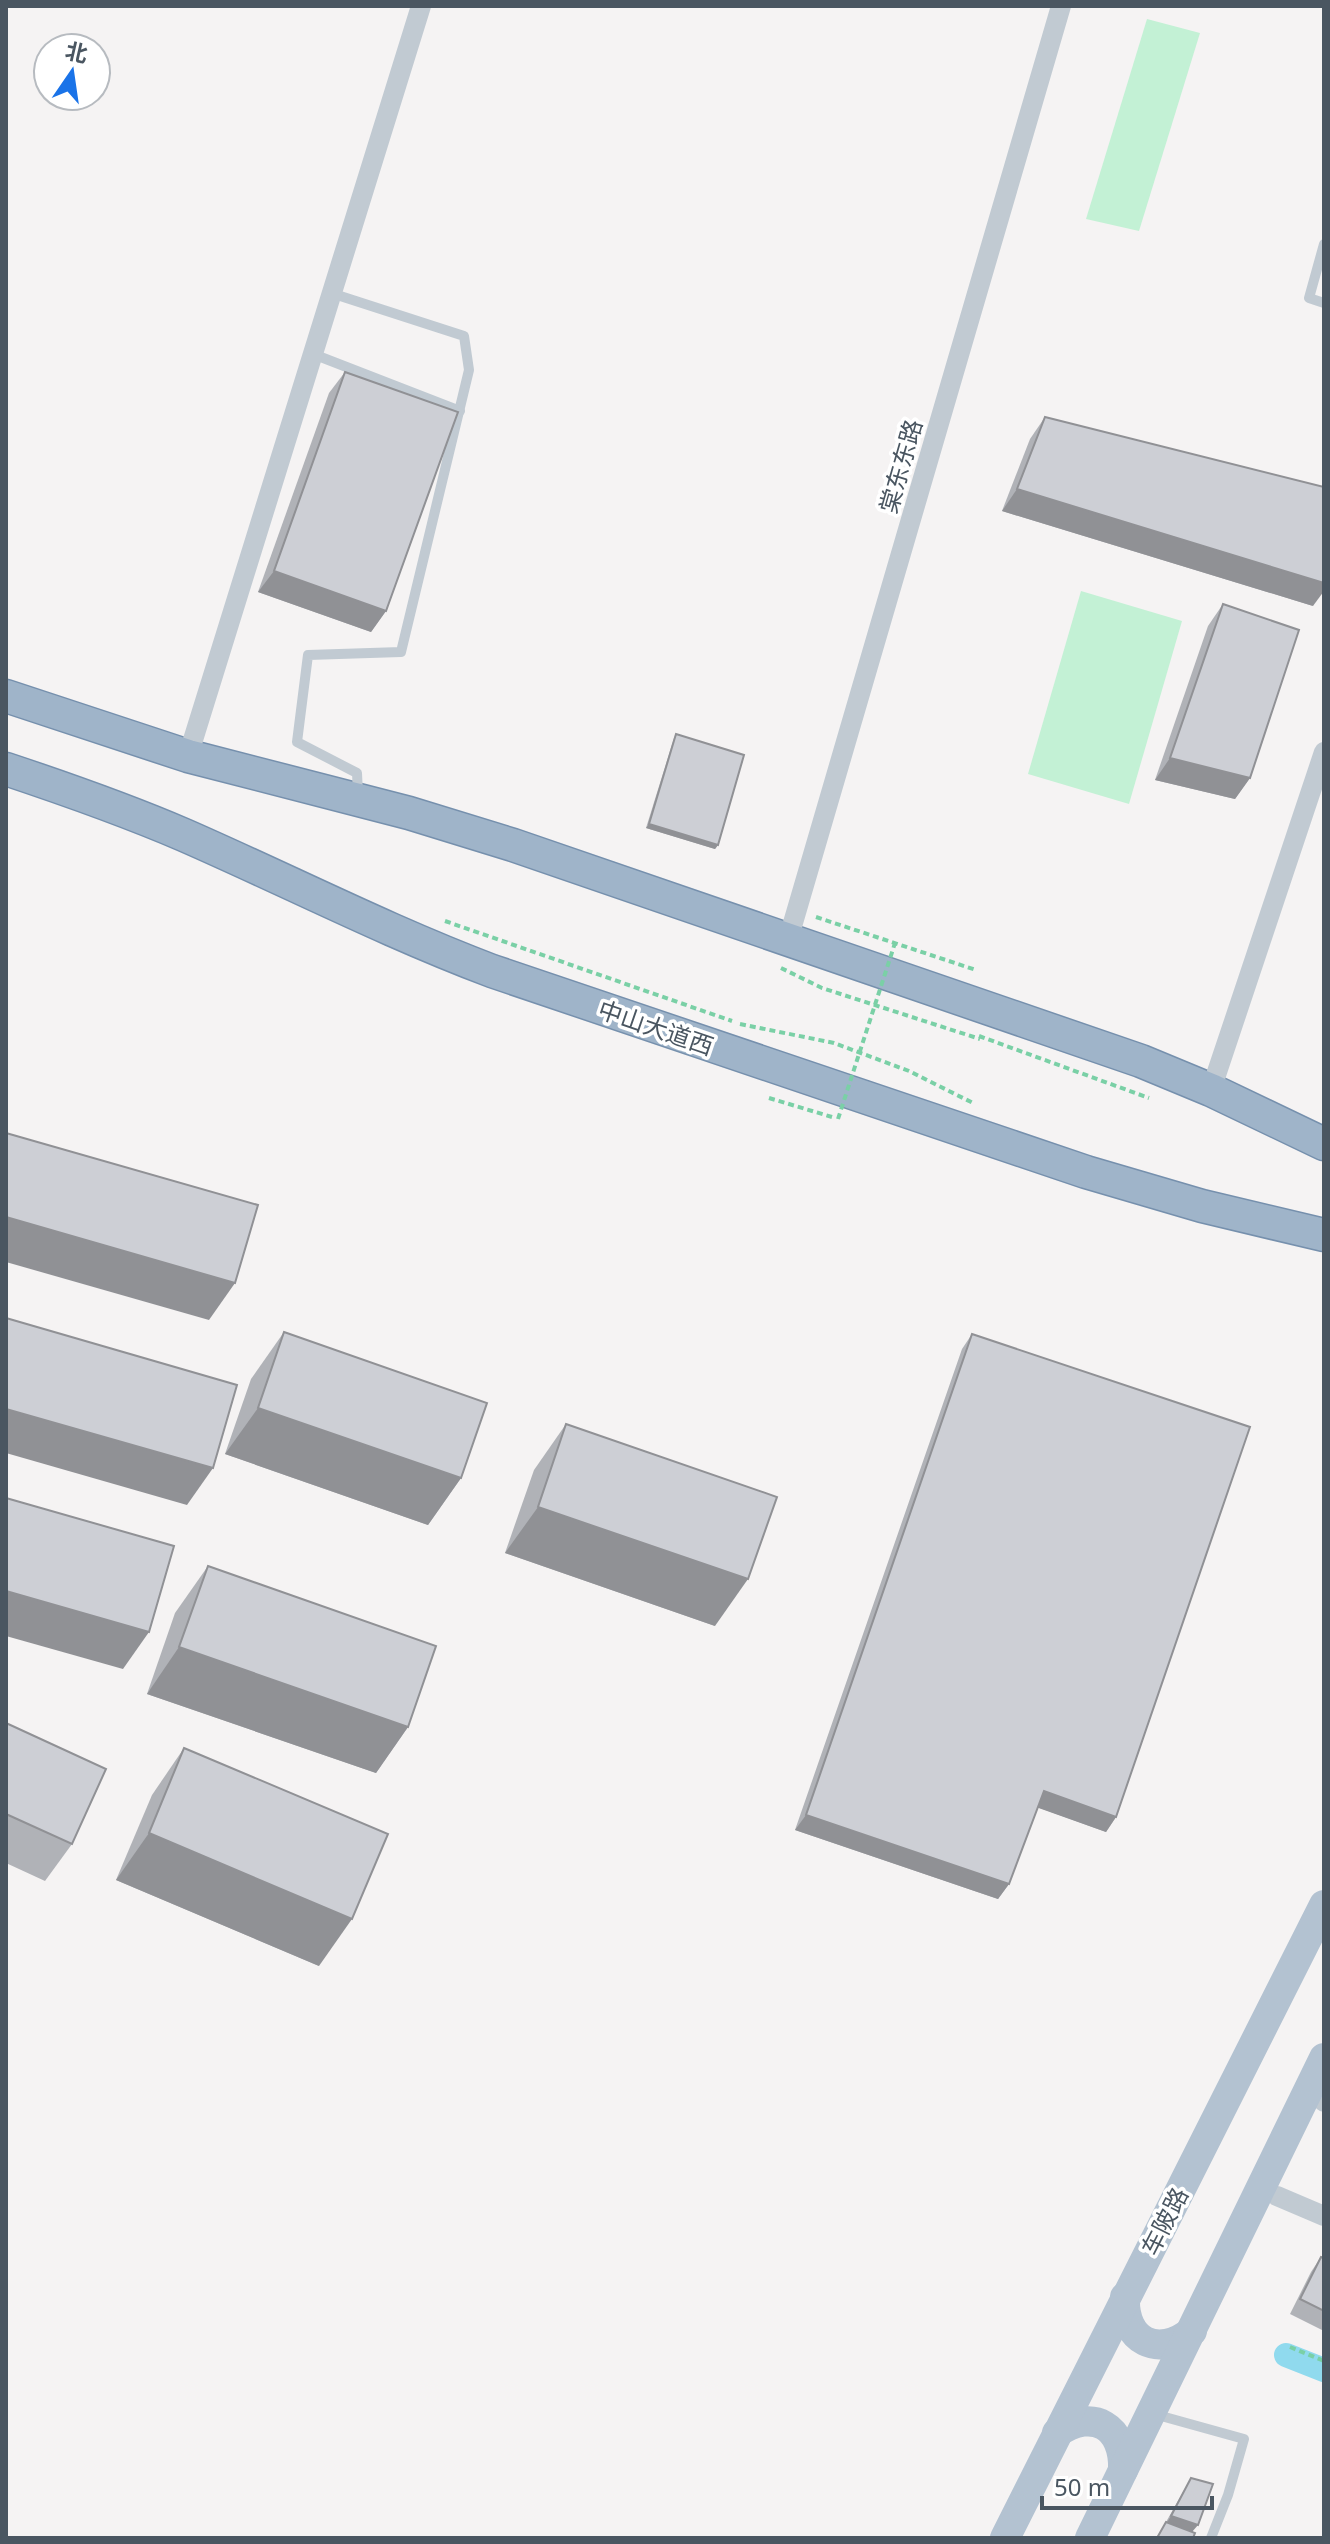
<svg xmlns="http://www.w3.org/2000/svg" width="1330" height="2544" viewBox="0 0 1330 2544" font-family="'Noto Sans','Noto Sans SC',sans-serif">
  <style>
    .green { fill: #c3f1d5 }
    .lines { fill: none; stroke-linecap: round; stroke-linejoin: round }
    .canal { stroke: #90daee; stroke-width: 24 }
    .trunk-casing { stroke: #7690ad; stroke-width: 35 }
    .path { stroke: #7ad0a6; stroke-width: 4; stroke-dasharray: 6 4; stroke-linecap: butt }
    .service { stroke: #c1cad2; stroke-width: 10 }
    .minor { stroke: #c1cad2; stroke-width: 20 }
    .primary { stroke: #b3c2d1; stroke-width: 30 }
    .trunk { stroke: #9fb4c9; stroke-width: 32 }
    .path-bridge { stroke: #7ad0a6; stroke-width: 4; stroke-dasharray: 6 4; stroke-linecap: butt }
    .wall { fill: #b0b2b7 }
    .shaded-wall { fill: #909195 }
    .building { fill: #cdcfd5; stroke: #909195; stroke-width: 2 }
    .labels { text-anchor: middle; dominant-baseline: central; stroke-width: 7; stroke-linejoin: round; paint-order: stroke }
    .street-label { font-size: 24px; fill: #4a5661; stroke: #fff }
  </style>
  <rect width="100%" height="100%" fill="#f5f3f3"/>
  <g class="green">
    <path d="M1147,19L1200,33L1139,231L1086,219Z"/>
    <path d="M1081,591L1182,621L1129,804L1028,774Z"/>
  </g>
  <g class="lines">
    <path class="canal" d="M1286,2355L1324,2370"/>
    <defs>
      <g id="trunk">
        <path d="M6,696L188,756L409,813L513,845L1141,1061L1211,1090L1324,1144"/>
        <path d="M6,769C66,789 126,810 184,835C287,880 386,931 492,971L1086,1172L1202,1206L1324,1235"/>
      </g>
    </defs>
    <use href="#trunk" class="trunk-casing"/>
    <g class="path">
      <path d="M816,917L976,970"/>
      <path d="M445,921L732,1021"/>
      <path d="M781,968L822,988L980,1039"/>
      <path d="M740,1024L834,1043L909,1071L975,1104"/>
      <path d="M979,1036L1149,1098"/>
      <path d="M769,1098L832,1117"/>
      <path d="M1290,2347L1324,2361"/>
    </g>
    <g class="service">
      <path d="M1324,244L1309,298L1324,303"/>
      <path d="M331,293L464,336L469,370L401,652L308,655L297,742L357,773L358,794"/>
      <path d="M313,354L460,411"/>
      <path d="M1154,2414L1244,2439L1228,2495L1211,2538"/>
    </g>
    <g class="minor">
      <path d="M188,756L421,6"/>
      <path d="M788,940L1061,6"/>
      <path d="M1211,1090L1324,752"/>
      <path d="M1323,2101L1324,2102"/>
      <path d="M1277,2196L1324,2216"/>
    </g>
    <g class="primary">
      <path d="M1125,2297C1123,2341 1158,2359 1192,2331"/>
      <path d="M1057,2433C1093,2407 1125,2427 1123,2470"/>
      <path d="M1005,2538L1324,1905"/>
      <path d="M1090,2538L1324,2058"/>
    </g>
    <use href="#trunk" class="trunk"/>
    <path class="path-bridge" d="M838,1119L895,943"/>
  </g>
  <g class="wall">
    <path d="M345,372L386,611L371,632L258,592L329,393Z"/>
    <path d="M1045,417L1313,606L1002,511L1030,439Z"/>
    <path d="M1223,604L1250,778L1235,799L1155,780L1208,626Z"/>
    <path d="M676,734L718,845L715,849L646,828L674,738Z"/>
    <path d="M284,1332L461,1478L428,1525L225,1454L251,1379Z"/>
    <path d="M972,1334L1116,1817L1106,1832L1037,1807L1009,1884L998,1899L795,1830L962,1349Z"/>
    <path d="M566,1424L715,1626L505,1553L534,1470Z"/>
    <path d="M208,1566L408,1727L376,1773L147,1694L175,1613Z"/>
    <path d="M6,1723L72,1844L45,1881L6,1863Z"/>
    <path d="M184,1748L319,1966L116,1880L152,1795Z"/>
    <path d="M1321,2257L1324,2258V2331L1290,2314L1311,2272Z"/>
    <path d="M1191,2478L1193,2538H1156L1166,2522Z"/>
  </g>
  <g class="shaded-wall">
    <path d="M1017,489L1324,583V591L1313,606L1002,511Z"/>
    <path d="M274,571L386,611L371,632L258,592Z"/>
    <path d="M1170,758L1250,778L1235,799L1155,780Z"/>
    <path d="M649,824L718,845L715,849L646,828Z"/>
    <path d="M6,1217L235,1283L209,1320L6,1262Z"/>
    <path d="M258,1408L461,1478L428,1525L225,1454Z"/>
    <path d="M6,1409L213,1468L187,1505L6,1453Z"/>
    <path d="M538,1507L748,1579L715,1626L505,1553Z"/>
    <path d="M6,1591L149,1632L123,1669L6,1636Z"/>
    <path d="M179,1647L408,1727L376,1773L147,1694Z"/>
    <path d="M1044,1791L1116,1817L1106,1832L1033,1806Z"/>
    <path d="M806,1815L1009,1884L998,1899L795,1830Z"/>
    <path d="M149,1833L352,1919L319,1966L116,1880Z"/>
    <path d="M1171,2516L1198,2525L1192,2532L1166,2524Z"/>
  </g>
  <g class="building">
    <path d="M345,372L458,412L386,611L274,571Z"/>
    <path d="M1045,417L1324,487V583L1017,489Z"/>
    <path d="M1223,604L1299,630L1250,778L1170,758Z"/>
    <path d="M676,734L744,755L718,845L649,824Z"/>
    <path d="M6,1133L258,1205L235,1283L6,1217Z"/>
    <path d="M6,1318L237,1385L213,1468L6,1409Z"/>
    <path d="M284,1332L487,1403L461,1478L258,1408Z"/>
    <path d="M972,1334L1250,1427L1116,1817L1044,1791L1009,1884L806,1815Z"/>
    <path d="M566,1424L777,1497L748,1579L538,1507Z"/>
    <path d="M6,1498L174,1546L149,1632L6,1591Z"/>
    <path d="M208,1566L436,1646L408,1727L179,1647Z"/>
    <path d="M6,1723L106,1769L72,1844L6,1814Z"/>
    <path d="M184,1748L388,1834L352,1919L149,1833Z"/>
    <path d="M1321,2257L1324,2258V2311L1300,2299Z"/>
    <path d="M1191,2478L1213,2484L1198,2525L1171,2516Z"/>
    <path d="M1166,2522L1195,2533L1193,2538H1157Z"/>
  </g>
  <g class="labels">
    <g class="street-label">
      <text transform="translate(900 466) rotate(-74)">棠东东路</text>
      <text transform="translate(656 1027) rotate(19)">中山大道西</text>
      <text transform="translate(1164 2221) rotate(-63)">车陂路</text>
    </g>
  </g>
  <rect width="1330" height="2544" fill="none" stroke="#4a5661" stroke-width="16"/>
  <g transform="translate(72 72) rotate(13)"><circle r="38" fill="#ffffff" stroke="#b7bbc0" stroke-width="2"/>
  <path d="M0-6L14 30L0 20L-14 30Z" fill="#1a73e8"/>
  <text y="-12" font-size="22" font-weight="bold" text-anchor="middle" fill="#4a5661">北</text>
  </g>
  <path d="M1042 2496v12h170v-12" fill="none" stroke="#4a5661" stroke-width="4"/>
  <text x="1054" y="2496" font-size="24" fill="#4a5661" stroke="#ffffff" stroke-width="6" paint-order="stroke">50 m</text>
</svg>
